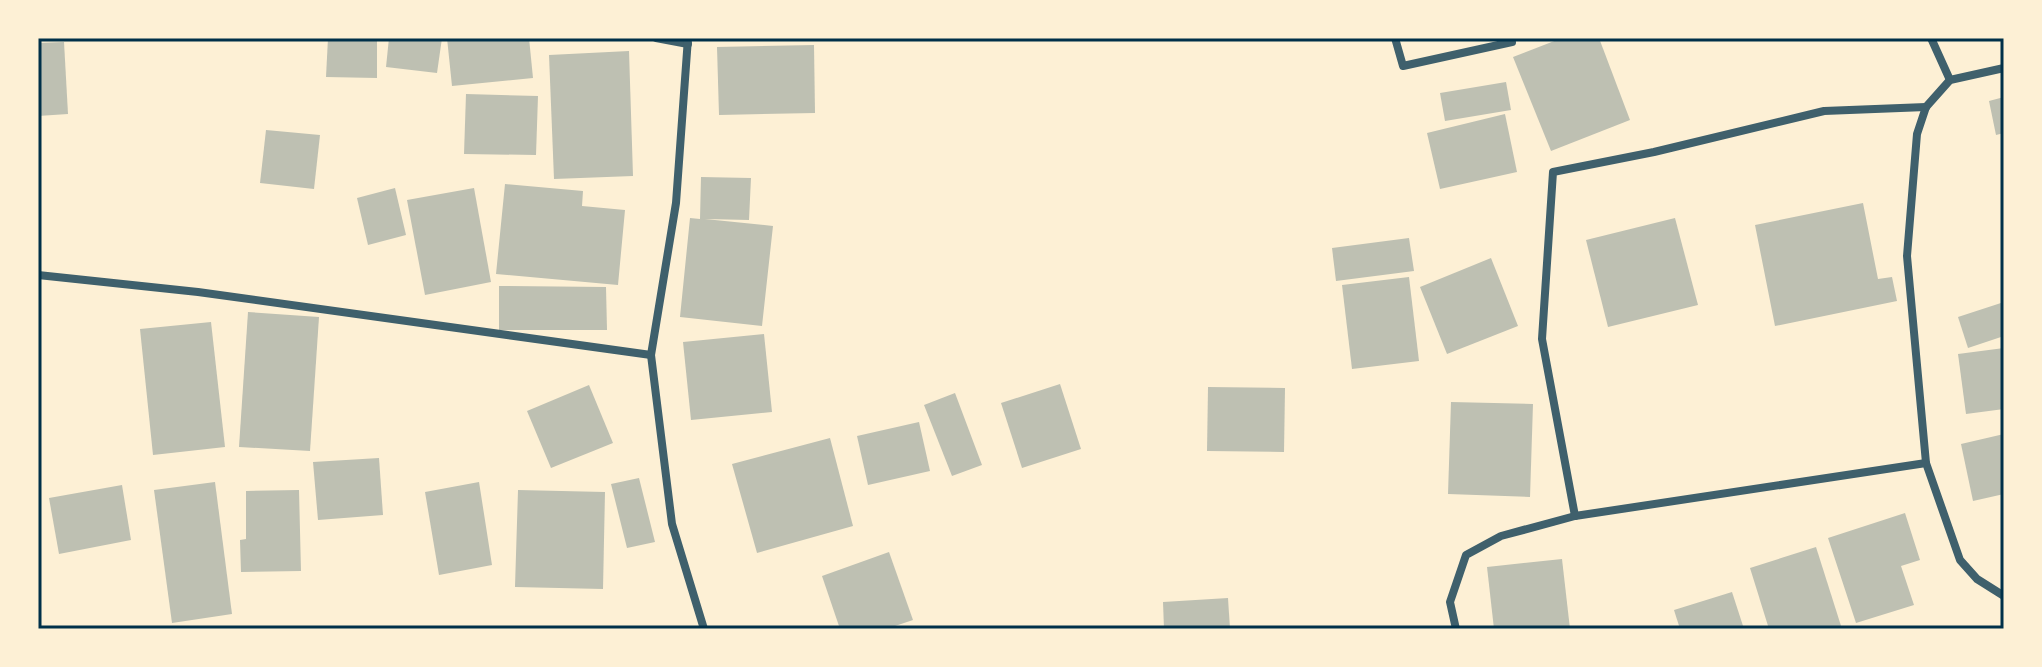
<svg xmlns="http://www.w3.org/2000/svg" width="2042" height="667" viewBox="0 0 2042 667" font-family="Signika,sans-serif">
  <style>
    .building { fill: #bec0b2 }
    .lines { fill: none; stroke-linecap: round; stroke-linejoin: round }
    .minor { stroke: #3f606c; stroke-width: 8 }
    .neatline { fill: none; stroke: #003049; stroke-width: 3 }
  </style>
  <rect width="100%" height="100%" fill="#fdf0d5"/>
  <g class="building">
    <path d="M328,38H377V78L326,77Z"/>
    <path d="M389,38H442L437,73L386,67Z"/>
    <path d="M447,38H529L533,78L452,86Z"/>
    <path d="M1562,38H1599L1630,120L1551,151L1513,57Z"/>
    <path d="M64,42L68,114L38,116V43Z"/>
    <path d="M814,45L815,113L719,115L717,47Z"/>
    <path d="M629,51L633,176L554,179L549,55Z"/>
    <path d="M1506,82L1511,110L1445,121L1440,93Z"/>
    <path d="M466,94L538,96L536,155L464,154Z"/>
    <path d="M2004,97V133L1996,135L1989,101Z"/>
    <path d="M1505,114L1517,172L1440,189L1427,133Z"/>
    <path d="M266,130L320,135L314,189L260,183Z"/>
    <path d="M701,177L751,178L749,220L705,219L773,226L762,326L680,317L690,218L700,219Z"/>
    <path d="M505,184L583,191L582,206L625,210L618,285L496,274Z"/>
    <path d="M395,188L406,235L368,245L357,198Z"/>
    <path d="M474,188L491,282L425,295L407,200Z"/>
    <path d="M1863,203L1878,279L1892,277L1897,301L1775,326L1755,225Z"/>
    <path d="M1675,218L1698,305L1608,327L1586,240Z"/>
    <path d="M1409,238L1414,271L1336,281L1332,248Z"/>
    <path d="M1491,258L1518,326L1447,354L1420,287Z"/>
    <path d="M1409,277L1419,361L1352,369L1342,285Z"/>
    <path d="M499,286L606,287L607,330H499Z"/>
    <path d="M2004,302V336L1968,348L1958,317Z"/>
    <path d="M248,312L319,317L310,451L239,447Z"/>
    <path d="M211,322L225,447L153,455L140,329Z"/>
    <path d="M764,334L772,412L691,420L683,342Z"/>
    <path d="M2004,348V409L1966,414L1958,354Z"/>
    <path d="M1060,384L1081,449L1022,468L1001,403Z"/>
    <path d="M589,385L613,443L551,468L527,411Z"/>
    <path d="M1208,387L1285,388L1284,452L1207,451Z"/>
    <path d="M955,393L982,465L952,476L924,405Z"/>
    <path d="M1451,402L1533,404L1530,497L1448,494Z"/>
    <path d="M919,422L930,471L868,485L857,436Z"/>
    <path d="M2004,434V494L1973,501L1961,444Z"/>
    <path d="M830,438L853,526L757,553L732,464Z"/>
    <path d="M379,458L383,515L318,520L313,462Z"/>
    <path d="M639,478L655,542L627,548L611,484Z"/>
    <path d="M215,482L232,614L172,623L154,490Z"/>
    <path d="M479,482L492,565L439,575L425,492Z"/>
    <path d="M122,485L131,540L59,554L49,498Z"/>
    <path d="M299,490L301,571L241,572L240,540L246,539V491Z"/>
    <path d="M518,490L605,492L603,589L515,587Z"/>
    <path d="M1905,513L1920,560L1901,566L1914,605L1856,623L1828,538Z"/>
    <path d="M1816,547L1842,629H1769L1750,568Z"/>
    <path d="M889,552L913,620L886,629H840L822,576Z"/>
    <path d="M1562,559L1570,629H1494L1487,567Z"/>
    <path d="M1732,592L1744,629H1680L1674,610Z"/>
    <path d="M1228,598L1230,629H1164L1163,602Z"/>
  </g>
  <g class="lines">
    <g class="minor">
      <path d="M656,38L688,44"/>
      <path d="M688,38L676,203L651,355L672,524L704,629"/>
      <path d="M1395,38L1403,66L1512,42"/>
      <path d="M1931,38L1950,80"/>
      <path d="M38,275L198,292L651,355"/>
      <path d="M1926,463L1907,256L1917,134L1926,107L1950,80L2004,68"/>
      <path d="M1575,516L1542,339L1553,172L1654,152L1824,111L1926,107"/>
      <path d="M1456,629L1450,602L1466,555L1501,536L1575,516L1926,463L1960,560L1977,579L2004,596"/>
    </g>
  </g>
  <rect width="2042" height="667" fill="none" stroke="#fdf0d5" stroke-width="80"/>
  <rect x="40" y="40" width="1962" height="587" class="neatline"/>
</svg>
